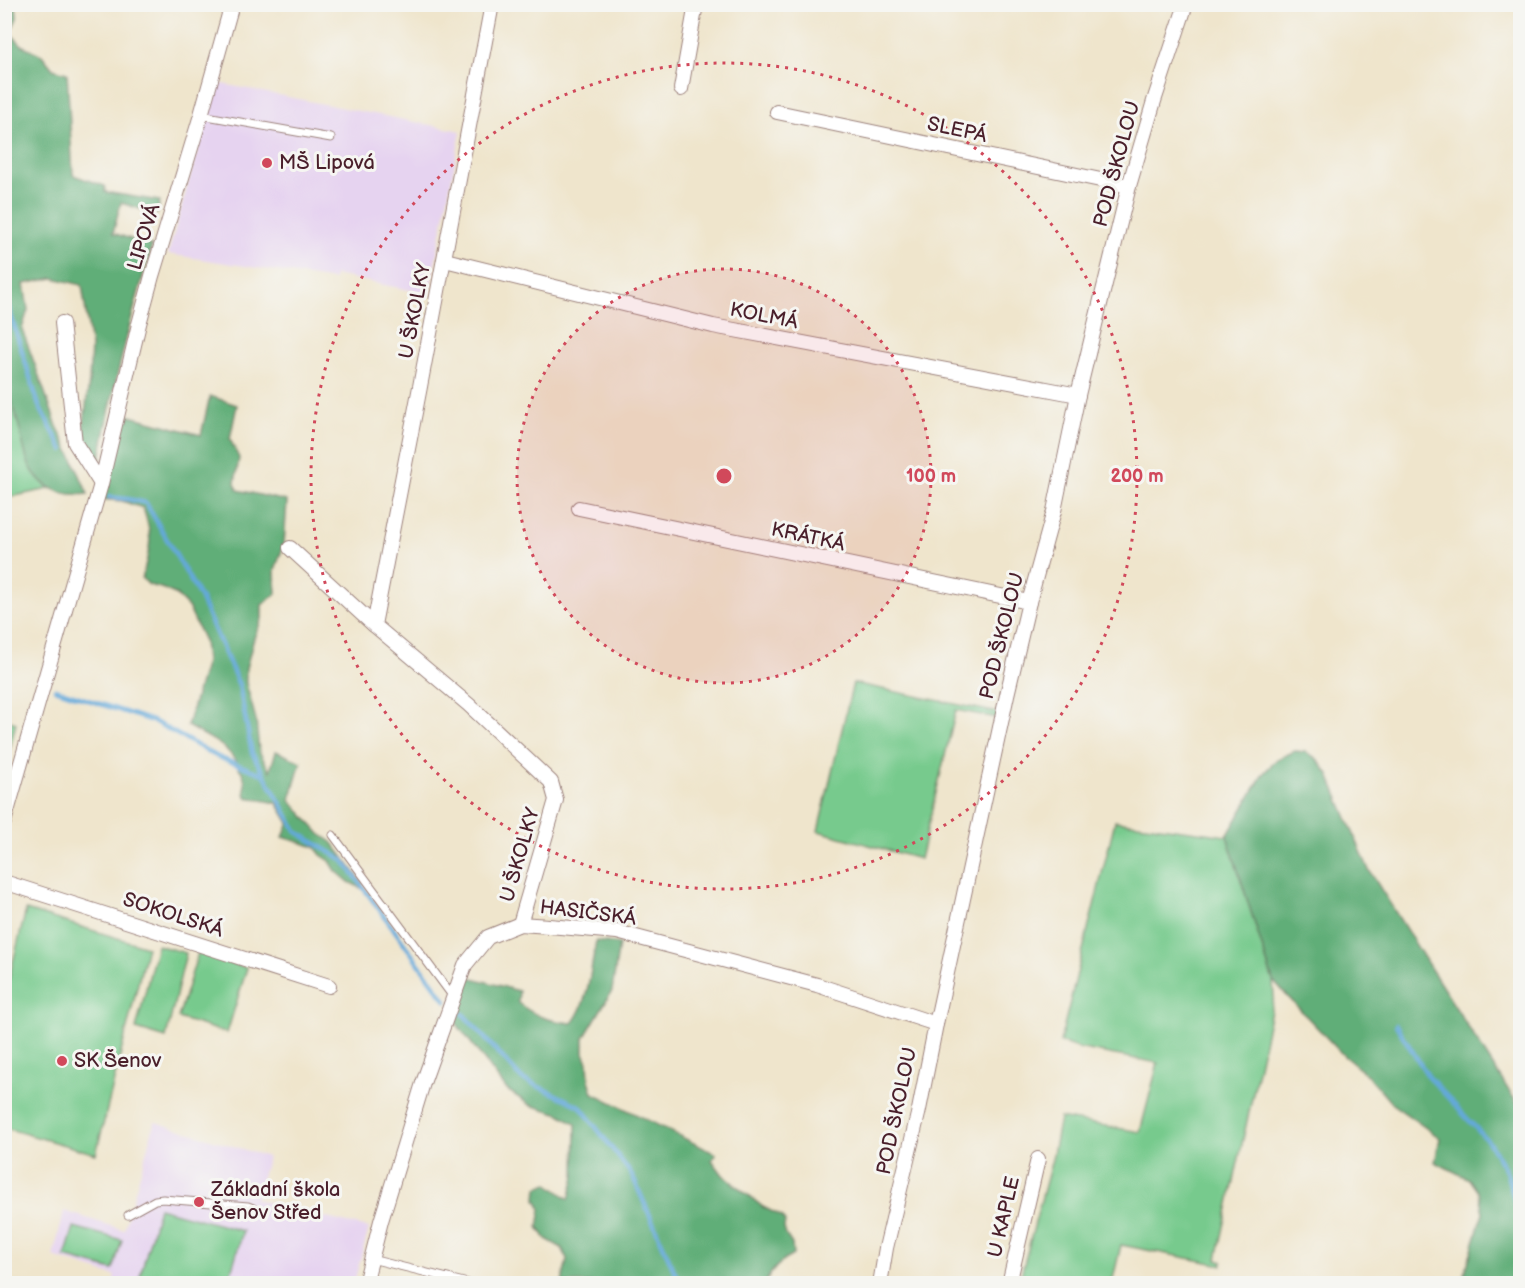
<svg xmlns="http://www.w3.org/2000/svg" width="1525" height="1288" viewBox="0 0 1525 1288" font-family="'Balsamiq Sans',sans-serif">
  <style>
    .built { fill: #e6d3f0 }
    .green { fill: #77ca8d; stroke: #60745c; stroke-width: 1.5 }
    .forest { fill: #61ae78; stroke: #566652; stroke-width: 1.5 }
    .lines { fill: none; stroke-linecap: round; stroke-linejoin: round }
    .stream { stroke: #63a9d9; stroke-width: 4.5 }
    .service-casing { stroke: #9c827c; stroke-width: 9 }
    .minor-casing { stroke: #9c827c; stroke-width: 16 }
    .service { stroke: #fff; stroke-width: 7 }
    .minor { stroke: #fff; stroke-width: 14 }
    .ring { fill: none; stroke: #d1495b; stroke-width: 3; stroke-dasharray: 3 6 }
    .poi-dot { fill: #d1495b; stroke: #f6f6f2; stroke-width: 2 }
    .labels { text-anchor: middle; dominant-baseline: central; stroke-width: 6; stroke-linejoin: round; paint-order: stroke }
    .street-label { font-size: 20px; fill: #4a1f2b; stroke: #f6f6f2 }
    .poi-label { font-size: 20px; fill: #4a1f2b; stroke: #f6f6f2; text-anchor: start }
    .centre { fill: #d1495b; stroke: #f6f6f2; stroke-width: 3 }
    .ring-label { font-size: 18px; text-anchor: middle; font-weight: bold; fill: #d1495b; stroke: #f6f6f2; stroke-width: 6; stroke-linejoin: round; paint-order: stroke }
  </style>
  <rect width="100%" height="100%" fill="#f6f6f2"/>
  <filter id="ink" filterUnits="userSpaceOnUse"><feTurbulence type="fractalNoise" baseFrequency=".0167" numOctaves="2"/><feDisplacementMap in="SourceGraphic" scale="12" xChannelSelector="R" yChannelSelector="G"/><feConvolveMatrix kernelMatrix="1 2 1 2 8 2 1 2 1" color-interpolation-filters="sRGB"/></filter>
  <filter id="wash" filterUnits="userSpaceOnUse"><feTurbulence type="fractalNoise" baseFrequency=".008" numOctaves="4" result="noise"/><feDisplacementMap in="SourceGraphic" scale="24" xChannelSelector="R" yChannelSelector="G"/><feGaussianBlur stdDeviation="1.35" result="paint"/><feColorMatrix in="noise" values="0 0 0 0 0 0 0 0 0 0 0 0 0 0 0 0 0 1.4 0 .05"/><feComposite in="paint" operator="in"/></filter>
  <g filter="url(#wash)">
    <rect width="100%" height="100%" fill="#efe5cc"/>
    <g class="built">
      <path d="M217,83L461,131L429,294L335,275L334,280L168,254Z"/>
      <path d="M155,1122L268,1157L255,1199L309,1214L369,1228L354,1283H113L115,1276L53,1257L64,1211L124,1230Z"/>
    </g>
    <g class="green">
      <path d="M4,389C21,408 20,439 28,462C32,473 41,481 49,489L5,498Z"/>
      <path d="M853,683L999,713L998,718L956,710L920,859L818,831Z"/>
      <path d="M5,719L16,723L10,748L5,747Z"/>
      <path d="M1115,821L1227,836L1273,981L1274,997L1217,1259L1223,1261L1222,1265L1121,1245L1112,1283H1044L1020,1279L1052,1159L1060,1118L1140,1132L1158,1063L1077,1048L1060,1042Z"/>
      <path d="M26,910L147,947L96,1154L5,1128V994Z"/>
      <path d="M157,945L186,953L166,1038L136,1029Z"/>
      <path d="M198,953L247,968L227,1033L178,1018Z"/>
      <path d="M159,1208L243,1231L228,1283L153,1284L139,1280Z"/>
      <path d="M74,1227L122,1240L113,1270L65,1257Z"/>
    </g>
    <g class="forest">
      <path d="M4,5H16L17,18L10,33L23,46L42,55L53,69L67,73L73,175L105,186V192L160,201L157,214L121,203L113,233L152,246C130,319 111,394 98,470L84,450L82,438L89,382L91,347L82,285L53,278L24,284L28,310L22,329L57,426L73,459L88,494C62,497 41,489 29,464C24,453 21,432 17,419C14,408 12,397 5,389Z"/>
      <path d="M210,396L237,405L230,439L239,458L235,483L238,490L287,501L284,544L275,570L276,594L262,605V619L254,638L246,668V683L256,720L259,751L270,771L276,751L301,762L290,800L320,834L332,842L363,883L361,888L349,882L336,871L330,861L321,855L315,847L283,837L289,823L277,803L246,797C244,790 246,781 243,774C242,771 239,769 238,766C228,744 208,738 187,726L206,662L204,641L188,607L175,594L161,588L149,585L142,578C150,547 154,540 143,508L122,501L99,499L123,414L201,435Z"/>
      <path d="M1295,751L1306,752L1316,758L1328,773L1369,870L1431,969L1520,1108V1283H1462L1483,1212L1478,1192L1469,1179L1435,1162L1440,1138L1392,1104L1368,1076L1344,1056L1273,981L1227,836L1263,774L1277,759Z"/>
      <path d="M596,941L619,944L612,991L584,1038V1053L588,1062L589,1080L593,1093L716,1154L712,1160L723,1175L763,1207L783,1217L785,1222L784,1228L786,1235L792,1244L793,1255C780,1261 771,1271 765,1283H562L567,1259L562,1248L546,1239L538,1227L541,1209L536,1199L537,1188L547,1183L569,1199L575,1176L576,1124L560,1114L530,1105L507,1090L456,1023L469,977L519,991L518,1003C537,1017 548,1021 572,1023C589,1003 591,966 596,941Z"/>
    </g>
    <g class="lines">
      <g class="stream">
        <path d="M4,293L39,406L63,450"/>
        <path d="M109,497L128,499L146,503L200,597L239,685L252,753L297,832L343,860L446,1001"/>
        <path d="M55,689L155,722L218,757L265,775"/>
        <path d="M463,1014L522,1079L580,1106L632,1175L680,1284"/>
        <path d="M1396,1025L1428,1076L1488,1141L1506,1171L1520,1218"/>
      </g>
    </g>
  </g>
  <g filter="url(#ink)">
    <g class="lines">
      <defs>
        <g id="service">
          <path d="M201,115L331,138"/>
          <path d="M333,835L453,997"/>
          <path d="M128,1215L155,1200L163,1199L248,1206L253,1208"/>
          <path d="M371,1259L472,1284"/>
        </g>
        <g id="minor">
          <path d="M492,4C454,212 414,418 374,625L469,705L551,782L556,800L520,924"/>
          <path d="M681,89L696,4"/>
          <path d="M777,112L1129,186"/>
          <path d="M445,260L713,326L1078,395"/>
          <path d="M62,323L75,443L101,484"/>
          <path d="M579,508L1029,602"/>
          <path d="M290,548L374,625"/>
          <path d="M4,822L101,484L139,324L152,276L201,115L232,4"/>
          <path d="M4,882L329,986"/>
          <path d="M365,1284L381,1221L423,1083L465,965L488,937L520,924L549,926L617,932L817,985L936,1024"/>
          <path d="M880,1284L886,1248L919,1110L936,1024L1007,695L1029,602L1054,511L1078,395L1100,304L1129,186L1154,101L1186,4"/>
          <path d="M1009,1284L1038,1159"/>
        </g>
      </defs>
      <use href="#service" class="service-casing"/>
      <use href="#minor" class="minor-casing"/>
      <use href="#service" class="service"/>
      <use href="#minor" class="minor"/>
    </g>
  </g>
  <circle cx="724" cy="476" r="207" fill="#d1495b" fill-opacity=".12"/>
  <g class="ring">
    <circle cx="724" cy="476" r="207"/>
    <circle cx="724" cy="476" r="413"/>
  </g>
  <g class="poi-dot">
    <circle cx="267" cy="163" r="6"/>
    <circle cx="62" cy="1061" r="6"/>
    <circle cx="199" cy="1202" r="6"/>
  </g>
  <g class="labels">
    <g class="street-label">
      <text transform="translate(957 130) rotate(12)">SLEPÁ</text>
      <text transform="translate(1117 164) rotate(-75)">POD ŠKOLOU</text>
      <text transform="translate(144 237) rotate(-73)">LIPOVÁ</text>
      <text transform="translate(415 311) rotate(-79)">U ŠKOLKY</text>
      <text transform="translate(764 316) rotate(11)">KOLMÁ</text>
      <text transform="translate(808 537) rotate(12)">KRÁTKÁ</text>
      <text transform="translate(1002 636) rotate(-76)">POD ŠKOLOU</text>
      <text transform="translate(520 855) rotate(-74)">U ŠKOLKY</text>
      <text transform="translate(588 913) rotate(7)">HASIČSKÁ</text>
      <text transform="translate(173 915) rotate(18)">SOKOLSKÁ</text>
      <text transform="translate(897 1111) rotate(-78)">POD ŠKOLOU</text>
      <text transform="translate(1004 1217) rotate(-77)">U KAPLE</text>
    </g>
    <g class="poi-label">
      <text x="279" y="163">MŠ Lipová</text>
      <text x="74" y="1061">SK Šenov</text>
      <text x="211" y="1190">Základní škola<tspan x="211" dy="23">Šenov Střed</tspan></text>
    </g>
  </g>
  <circle cx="724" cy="476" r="9" class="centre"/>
  <g class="ring-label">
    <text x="931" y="482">100 m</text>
    <text x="1137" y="482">200 m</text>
  </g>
  <rect width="1525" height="1288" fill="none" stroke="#f6f6f2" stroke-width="24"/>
</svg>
